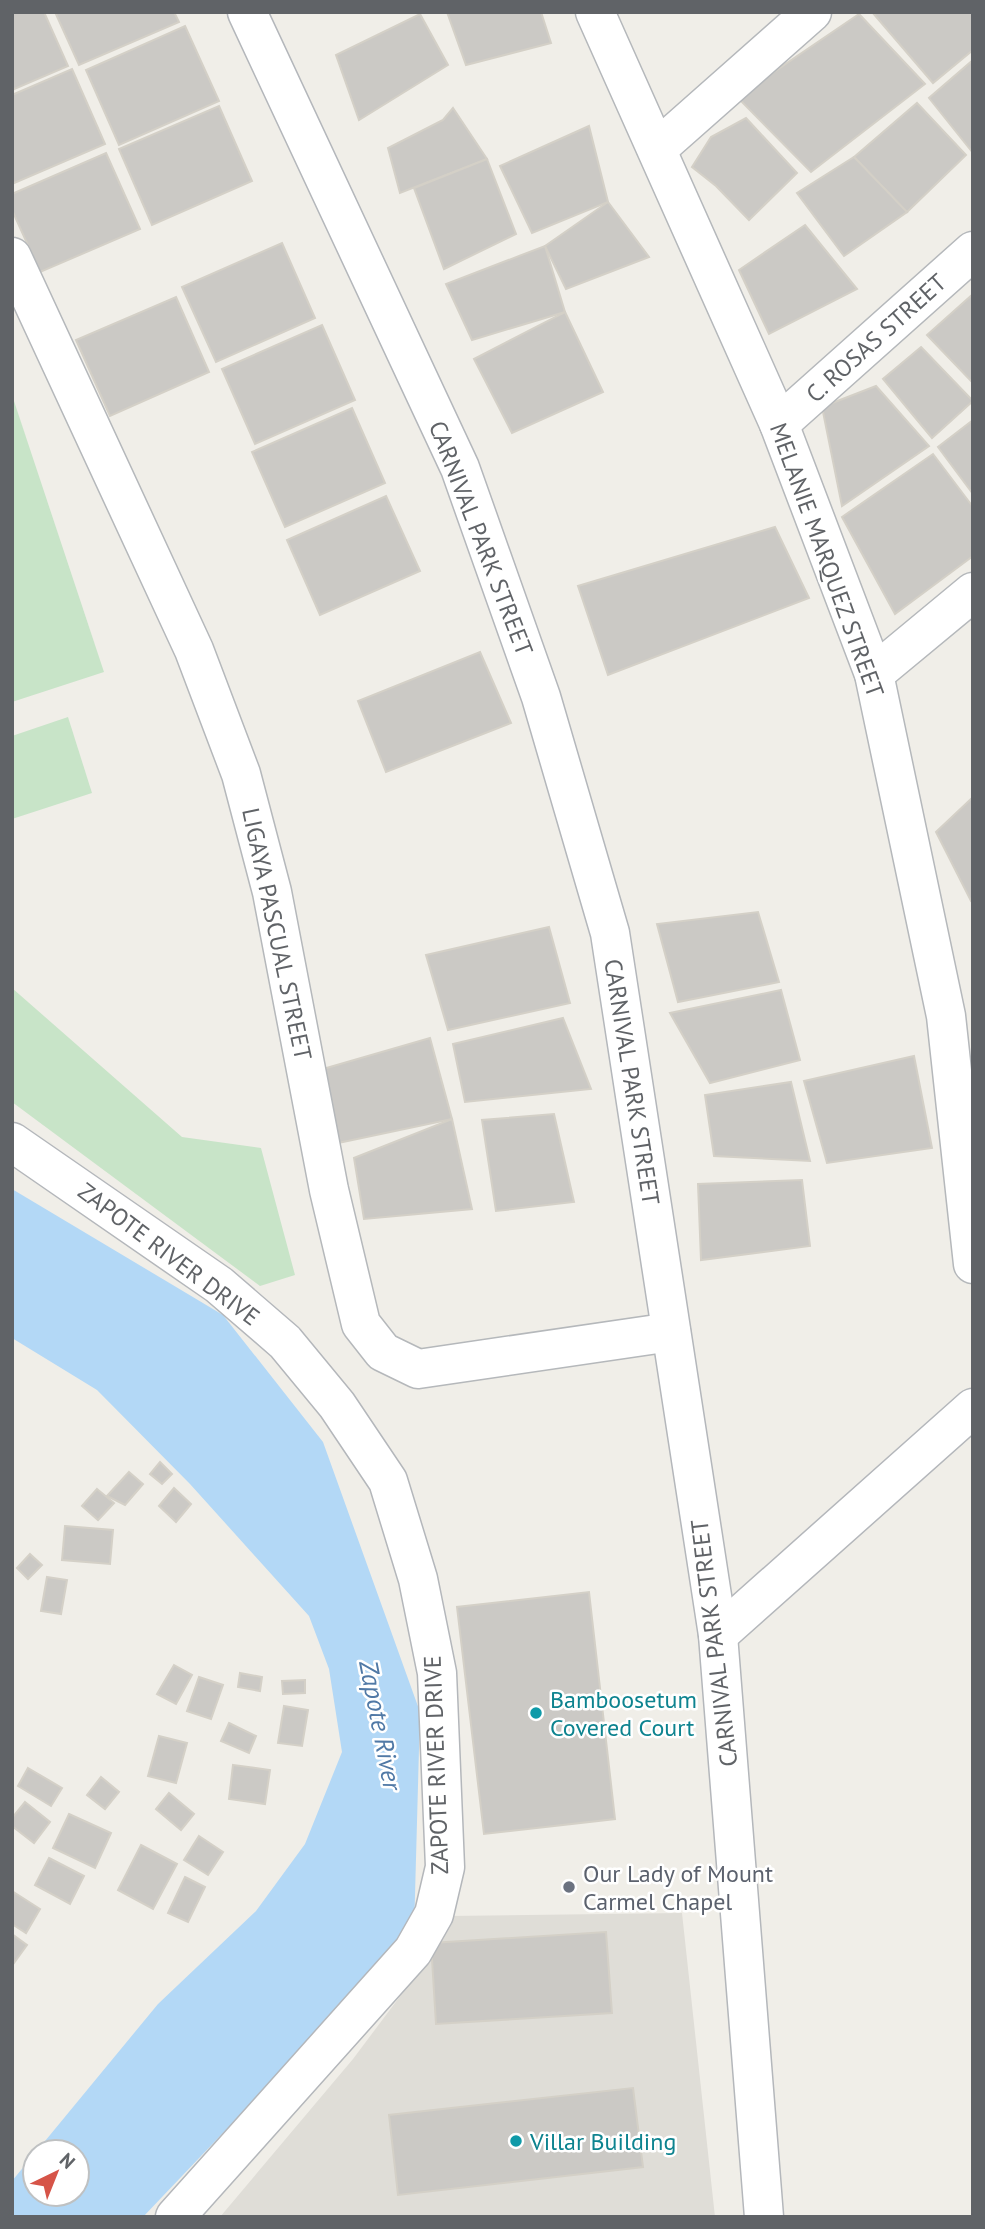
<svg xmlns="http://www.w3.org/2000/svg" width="985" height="2229" viewBox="0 0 985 2229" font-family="'PT Sans',sans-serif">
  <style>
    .education { fill: #dfddd7 }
    .green { fill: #c8e4c8 }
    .water { fill: #b3d8f6 }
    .building { fill: #cbc9c5; stroke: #d4d0c7; stroke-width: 2 }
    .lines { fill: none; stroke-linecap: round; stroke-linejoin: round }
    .street-casing { stroke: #b5b8bb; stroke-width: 41 }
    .secondary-casing { stroke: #b4b7bb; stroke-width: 41 }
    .street { stroke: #fff; stroke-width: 38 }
    .secondary { stroke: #fff; stroke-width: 38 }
    .culture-dot { fill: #0f9aa8; stroke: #fff; stroke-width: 2.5 }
    .worship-dot { fill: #6b7280; stroke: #fff; stroke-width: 2.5 }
    .labels { text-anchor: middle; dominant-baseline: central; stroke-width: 5; stroke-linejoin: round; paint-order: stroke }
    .street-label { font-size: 24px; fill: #606367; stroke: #fff }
    .culture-label { font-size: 24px; fill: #0d838f; stroke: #fff; text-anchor: start }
    .worship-label { font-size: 24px; fill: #5b616d; stroke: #fff; text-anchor: start }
    .water-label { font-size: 26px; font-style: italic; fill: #5079a6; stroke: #fff }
  </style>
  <rect width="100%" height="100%" fill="#f0eee8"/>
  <path class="education" d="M682,1913L715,2217H220L353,2059L407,1987L448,1916Z"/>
  <g class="green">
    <path d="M12,395L104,672L12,702Z"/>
    <path d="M68,717L92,793L12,819V736Z"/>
    <path d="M12,988L182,1137L261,1148L295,1275L260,1286L12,1102Z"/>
  </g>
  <path class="water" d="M12,1189L223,1315L323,1442L420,1712L414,1932L143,2217H12V2181L35,2153V2194H77V2152H36L158,2004L256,1911L305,1844L342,1752L329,1669L309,1616L190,1484L97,1390L12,1338Z"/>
  <g class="building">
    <path d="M12,12H44L68,66L12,90Z"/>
    <path d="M55,12H174L179,22L79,65Z"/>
    <path d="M447,12H541L551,43L466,65Z"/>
    <path d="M872,12H973V50L933,83Z"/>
    <path d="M420,14L448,65L359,120L336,55Z"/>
    <path d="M859,14L925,84L811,172L737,97Z"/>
    <path d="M185,26L219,101L119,145L86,70Z"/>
    <path d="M973,60V153L929,98Z"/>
    <path d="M72,69L105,144L12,184V95Z"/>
    <path d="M917,103L966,155L907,212L854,157Z"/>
    <path d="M219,106L252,181L152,225L119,149Z"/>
    <path d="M453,108L487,159L400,193L388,148L443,120Z"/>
    <path d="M746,118L797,173L749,220L716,186L692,167L711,137Z"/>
    <path d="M589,126L608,202L532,233L500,166Z"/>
    <path d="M106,153L140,229L40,272L12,210V194Z"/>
    <path d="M854,157L907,212L844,256L797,193Z"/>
    <path d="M487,159L516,234L444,269L414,188Z"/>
    <path d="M608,202L649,257L566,289L545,246Z"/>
    <path d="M805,225L857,289L769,334L739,270Z"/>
    <path d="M282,243L315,318L216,362L182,287Z"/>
    <path d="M545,246L565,312L472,340L446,284Z"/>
    <path d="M973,294V383L927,335Z"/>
    <path d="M176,297L209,372L110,416L76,340Z"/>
    <path d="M565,312L603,392L512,433L474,359Z"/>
    <path d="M322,325L355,400L255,444L222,369Z"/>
    <path d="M921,347L973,401L932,438L883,379Z"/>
    <path d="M876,386L929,446L842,506L822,407Z"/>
    <path d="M352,408L385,483L285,527L252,452Z"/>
    <path d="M973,420V494L938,447Z"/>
    <path d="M933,454L973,507V556L895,614L842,517Z"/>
    <path d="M386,496L420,571L320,615L287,540Z"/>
    <path d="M775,527L809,598L608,675L578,586Z"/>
    <path d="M480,652L511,723L386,772L358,701Z"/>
    <path d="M973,797V900L971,901L936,832Z"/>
    <path d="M758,912L779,982L678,1002L657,924Z"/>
    <path d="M549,927L570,1003L448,1030L426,955Z"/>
    <path d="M781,990L800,1060L710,1083L670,1013Z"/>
    <path d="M563,1018L591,1089L465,1102L453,1044Z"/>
    <path d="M430,1038L452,1119L338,1143L323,1069Z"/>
    <path d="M914,1056L932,1148L827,1163L804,1081Z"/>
    <path d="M791,1082L810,1161L714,1156L705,1095Z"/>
    <path d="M554,1114L574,1202L496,1211L482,1120Z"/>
    <path d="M452,1119L472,1209L364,1219L354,1158Z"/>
    <path d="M802,1180L810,1246L701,1260L698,1184Z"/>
    <path d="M160,1462L172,1474L162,1484L150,1474Z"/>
    <path d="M129,1472L143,1484L125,1505L107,1496Z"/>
    <path d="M174,1488L191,1504L176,1522L159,1506Z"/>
    <path d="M97,1489L114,1503L98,1520L82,1506Z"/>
    <path d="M65,1526L113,1530L110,1564L62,1560Z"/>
    <path d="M30,1554L42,1565L28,1579L17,1568Z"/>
    <path d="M47,1577L67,1580L61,1614L41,1611Z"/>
    <path d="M589,1592L615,1819L484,1834L457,1607Z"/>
    <path d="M174,1665L192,1675L176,1704L157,1694Z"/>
    <path d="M240,1673L262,1677L260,1691L238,1687Z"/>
    <path d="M199,1677L223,1685L211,1719L187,1711Z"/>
    <path d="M305,1680V1693L283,1694L282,1681Z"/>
    <path d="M284,1706L308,1710L302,1746L278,1743Z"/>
    <path d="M229,1723L256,1736L249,1753L221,1741Z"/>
    <path d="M159,1736L187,1743L176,1783L148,1776Z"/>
    <path d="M233,1765L270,1770L265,1804L229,1799Z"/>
    <path d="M28,1768L62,1788L51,1806L18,1786Z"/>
    <path d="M101,1777L119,1792L105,1809L87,1795Z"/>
    <path d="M169,1793L194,1814L181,1830L156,1809Z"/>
    <path d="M25,1802L50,1822L34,1843L12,1826V1818Z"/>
    <path d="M69,1814L111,1833L95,1868L53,1848Z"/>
    <path d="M199,1836L223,1852L208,1875L184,1860Z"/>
    <path d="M141,1845L177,1864L153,1909L118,1890Z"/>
    <path d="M49,1858L84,1876L70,1904L35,1885Z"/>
    <path d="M185,1877L205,1887L188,1922L168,1913Z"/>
    <path d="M12,1891L40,1909L26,1933L12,1924Z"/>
    <path d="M606,1932L612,2013L436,2024L431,1943Z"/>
    <path d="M12,1934L27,1945L14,1963L12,1961Z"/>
    <path d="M633,2088L643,2167L398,2195L389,2115Z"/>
  </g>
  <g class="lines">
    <defs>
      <g id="street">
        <path d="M595,12L779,424L874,674L946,1016L973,1264"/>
        <path d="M657,149L812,12"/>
        <path d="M12,257L194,650L241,774L272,892L329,1190L361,1324L383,1352L418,1369L671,1332"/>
        <path d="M779,424L973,251"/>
        <path d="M874,674L973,592"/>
      </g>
      <g id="secondary">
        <path d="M247,12L460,468L541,697L610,933L718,1635L764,2217"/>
        <path d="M12,1142L219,1285L285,1342L337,1405L388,1481L418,1579L437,1673L445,1867L434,1914L413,1951L175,2217"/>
        <path d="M718,1635L973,1408"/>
      </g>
    </defs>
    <use href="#street" class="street-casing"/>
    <use href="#secondary" class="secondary-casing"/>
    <use href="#street" class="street"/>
    <use href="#secondary" class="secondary"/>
  </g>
  <g class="culture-dot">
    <circle cx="536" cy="1713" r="7"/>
    <circle cx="516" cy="2141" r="7"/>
  </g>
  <circle class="worship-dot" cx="569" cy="1887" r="7"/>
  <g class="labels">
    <g class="street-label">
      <text transform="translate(876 338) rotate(-42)">C. ROSAS STREET</text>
      <text transform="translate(481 538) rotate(69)">CARNIVAL PARK STREET</text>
      <text transform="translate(827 560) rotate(70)">MELANIE MARQUEZ STREET</text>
      <text transform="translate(277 934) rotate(78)">LIGAYA PASCUAL STREET</text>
      <text transform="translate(632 1082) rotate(81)">CARNIVAL PARK STREET</text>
      <text transform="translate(169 1254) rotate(37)">ZAPOTE RIVER DRIVE</text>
      <text transform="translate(714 1643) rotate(-97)">CARNIVAL PARK STREET</text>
      <text transform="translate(436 1765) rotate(-92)">ZAPOTE RIVER DRIVE</text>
    </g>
    <g class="culture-label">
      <text x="550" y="1699">Bamboosetum<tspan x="550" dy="28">Covered Court</tspan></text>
      <text x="530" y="2141">Villar Building</text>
    </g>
    <g class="worship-label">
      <text x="583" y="1873">Our Lady of Mount<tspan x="583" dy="28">Carmel Chapel</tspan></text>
    </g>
    <g class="water-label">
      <text transform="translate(381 1725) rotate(79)">Zapote River</text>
    </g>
  </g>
  <rect width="985" height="2229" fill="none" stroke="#606367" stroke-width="28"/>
  <g transform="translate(56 2173) rotate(43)"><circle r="33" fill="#ffffff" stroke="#bfc1c2" stroke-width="2"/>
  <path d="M0-5L12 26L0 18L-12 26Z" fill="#d65448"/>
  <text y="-10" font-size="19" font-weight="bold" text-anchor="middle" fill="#606367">N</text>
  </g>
</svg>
